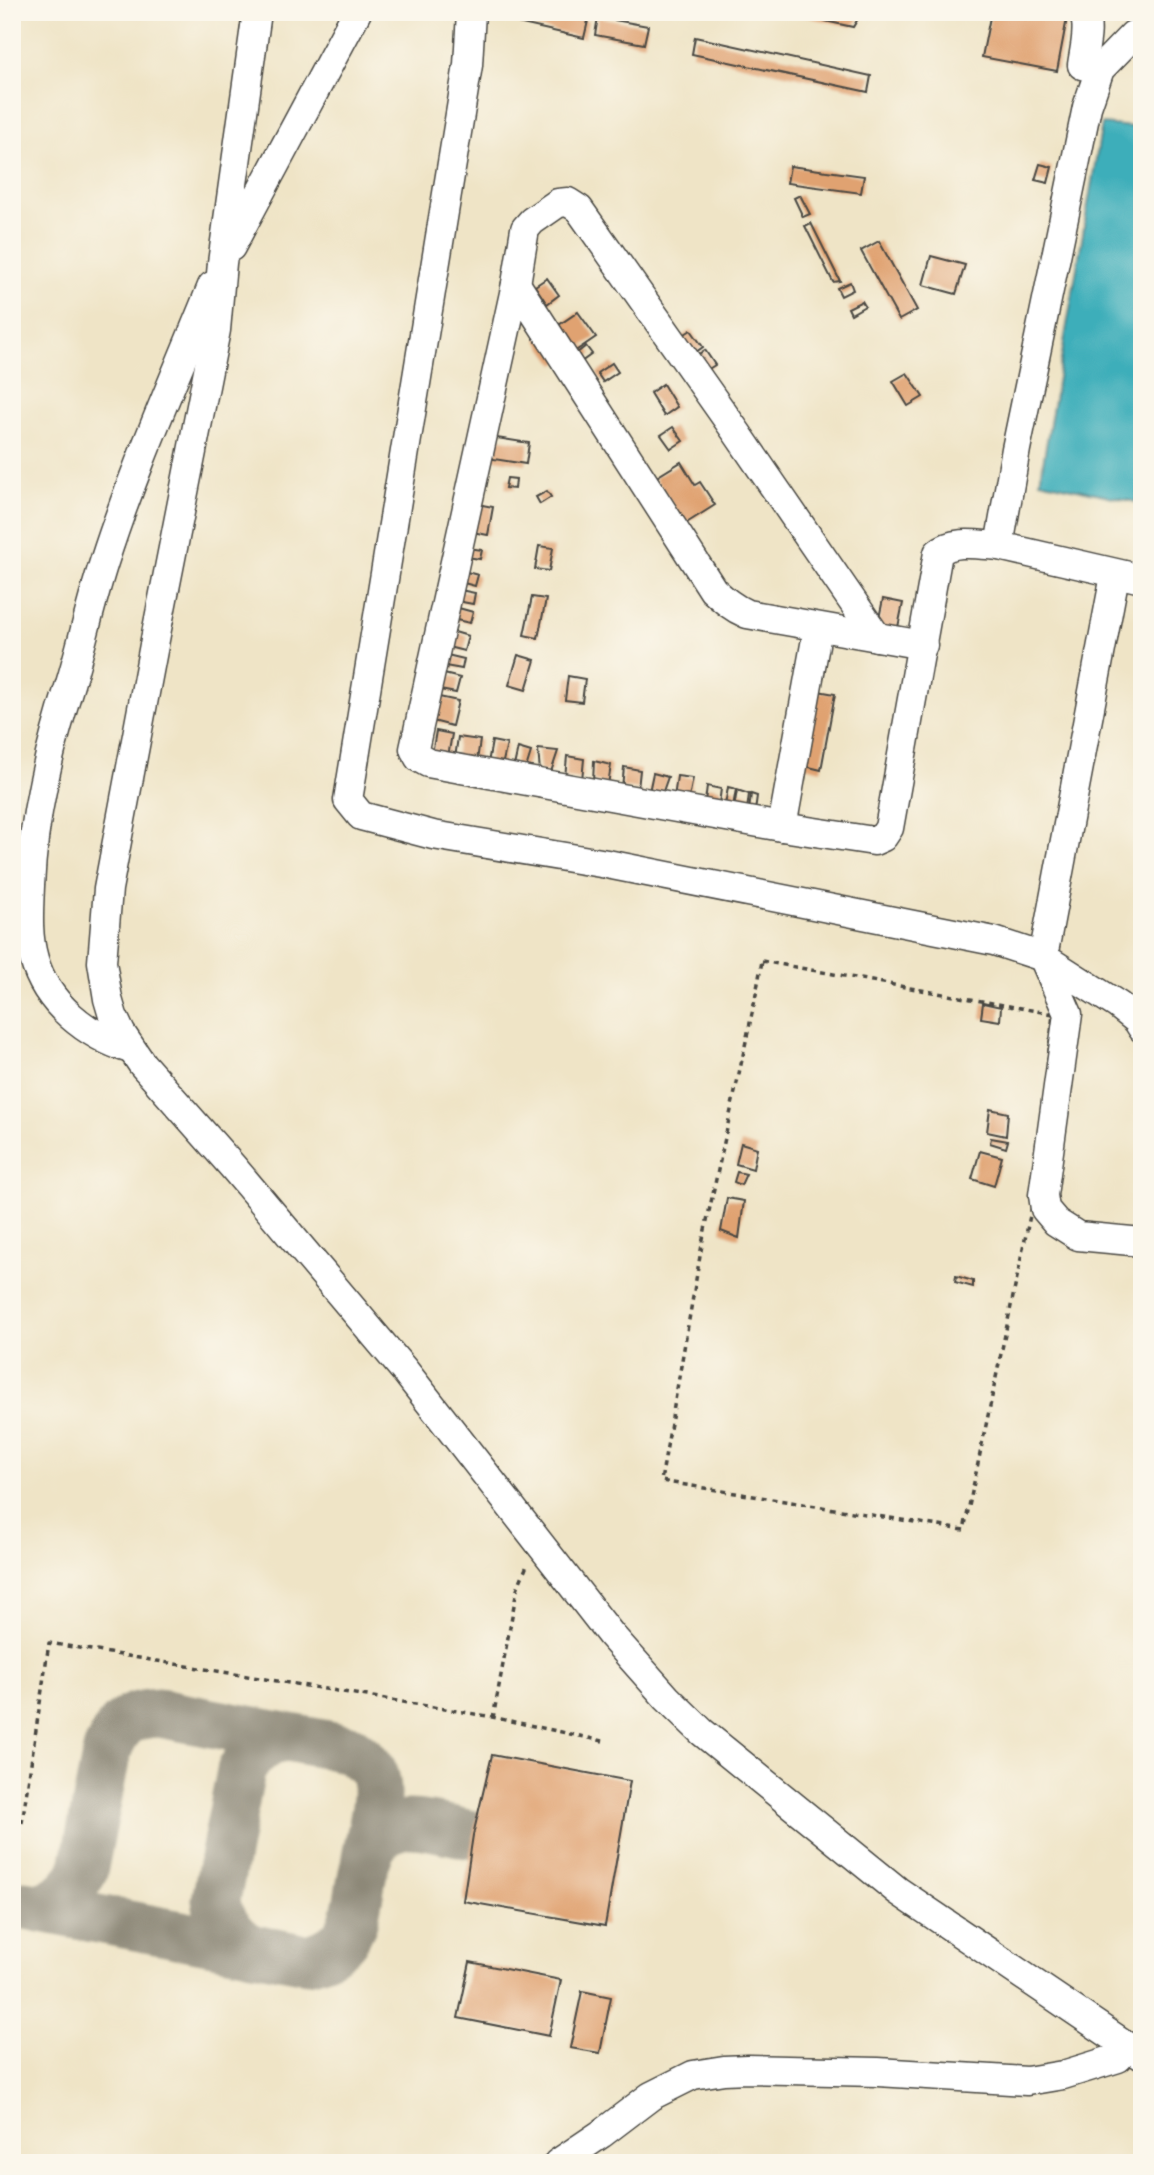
<svg xmlns="http://www.w3.org/2000/svg" width="1154" height="2175" viewBox="0 0 1154 2175" font-family="Dekko,sans-serif">
  <style>
    .water { fill: #3eaeba; stroke: #346c72; stroke-width: 2 }
    .lines { fill: none; stroke-linecap: round; stroke-linejoin: round }
    .taxiway { stroke: #8d8878; stroke-width: 49 }
    .building { fill: #e0a271 }
    .minor-casing { stroke: #484742; stroke-width: 31 }
    .path { stroke: #484742; stroke-width: 3.5; stroke-dasharray: 5 5; stroke-linecap: butt }
    .minor { stroke: #fff; stroke-width: 28 }
  </style>
  <rect width="100%" height="100%" fill="#fbf7ec"/>
  <filter id="ink" filterUnits="userSpaceOnUse"><feTurbulence type="fractalNoise" baseFrequency=".0143" numOctaves="2"/><feDisplacementMap in="SourceGraphic" scale="14" xChannelSelector="R" yChannelSelector="G"/><feConvolveMatrix kernelMatrix="1 2 1 2 8 2 1 2 1" color-interpolation-filters="sRGB"/></filter>
  <filter id="wash" filterUnits="userSpaceOnUse"><feTurbulence type="fractalNoise" baseFrequency=".00686" numOctaves="4" result="noise"/><feDisplacementMap in="SourceGraphic" scale="28" xChannelSelector="R" yChannelSelector="G"/><feGaussianBlur stdDeviation="1.57" result="paint"/><feColorMatrix in="noise" values="0 0 0 0 0 0 0 0 0 0 0 0 0 0 0 0 0 1.4 0 .05"/><feComposite in="paint" operator="in"/></filter>
  <g filter="url(#wash)">
    <rect width="100%" height="100%" fill="#efe4c6"/>
    <path class="water" d="M1102,124L1142,128V481L1136,502L1040,481Z"/>
    <g class="lines">
      <g class="taxiway">
        <path d="M25,1905L307,1959C320,1956 331,1952 341,1942C372,1911 345,1831 409,1824C425,1823 457,1832 473,1835"/>
        <path d="M41,1908C63,1898 70,1893 83,1872L107,1751C118,1723 129,1714 159,1713L350,1749C359,1756 369,1763 374,1774C383,1795 370,1834 366,1857"/>
        <path d="M252,1949C232,1937 219,1924 216,1900L241,1771C251,1752 264,1742 284,1737"/>
      </g>
    </g>
    <g id="blocks">
      <g class="building">
        <path d="M492,12H550L588,21L584,38L491,17Z"/>
        <path d="M784,12H862L853,27Z"/>
        <path d="M991,12L1068,13L1057,71L982,57Z"/>
        <path d="M598,17L648,26L644,44L595,35Z"/>
        <path d="M695,37L871,76L868,92L692,54Z"/>
        <path d="M1040,164L1052,167L1048,183L1035,180Z"/>
        <path d="M790,166L864,176L861,193L787,183Z"/>
        <path d="M800,195L810,214L803,217L794,198Z"/>
        <path d="M811,223L840,281L833,282L805,226Z"/>
        <path d="M879,241L917,310L899,320L861,251Z"/>
        <path d="M931,256L965,265L956,294L923,285Z"/>
        <path d="M547,278L559,295L547,304L535,286Z"/>
        <path d="M850,282L853,290L841,296L837,288Z"/>
        <path d="M862,301L865,306L851,314L848,308Z"/>
        <path d="M578,312L596,337L555,365L537,340Z"/>
        <path d="M691,330L703,347L686,359L674,341Z"/>
        <path d="M586,346L592,354L581,362L576,354Z"/>
        <path d="M705,350L715,365L697,376L688,361Z"/>
        <path d="M612,363L618,372L603,382L597,373Z"/>
        <path d="M907,373L923,397L908,406L893,381Z"/>
        <path d="M663,384L677,407L664,416L650,393Z"/>
        <path d="M673,427L683,441L671,449L661,435Z"/>
        <path d="M490,437L529,443L526,464L487,458Z"/>
        <path d="M681,462L695,485L700,482L715,505L685,524L655,478Z"/>
        <path d="M507,478L516,479L515,489L505,488Z"/>
        <path d="M547,491L551,497L540,504L536,497Z"/>
        <path d="M477,504L493,507L488,535L472,532Z"/>
        <path d="M539,546L553,548L549,571L535,569Z"/>
        <path d="M469,548L482,550L480,559L467,557Z"/>
        <path d="M463,571L478,575L475,586L460,582Z"/>
        <path d="M460,590L475,593L473,604L457,601Z"/>
        <path d="M532,597L546,599L538,638L524,635Z"/>
        <path d="M883,599L903,603L897,632L877,628Z"/>
        <path d="M455,607L473,612L470,623L452,619Z"/>
        <path d="M448,630L468,636L464,651L444,646Z"/>
        <path d="M447,655L464,659L462,669L445,666Z"/>
        <path d="M518,655L535,660L526,690L509,685Z"/>
        <path d="M444,674L460,678L456,693L440,690Z"/>
        <path d="M568,676L585,679L582,702L565,700Z"/>
        <path d="M818,691L835,694L821,770L801,765Z"/>
        <path d="M439,697L458,701L452,726L433,721Z"/>
        <path d="M436,731L452,734L448,757L432,754Z"/>
        <path d="M458,737L480,740L477,761L455,758Z"/>
        <path d="M492,741L507,744L502,766L488,763Z"/>
        <path d="M518,748L531,752L526,768L514,766Z"/>
        <path d="M538,749L558,751L551,772L540,771Z"/>
        <path d="M567,756L584,759L582,780L565,778Z"/>
        <path d="M594,761L611,765L608,785L593,781Z"/>
        <path d="M624,767L640,770L638,789L622,788Z"/>
        <path d="M653,773L668,777L662,794L649,792Z"/>
        <path d="M677,776L693,778L689,798H674Z"/>
        <path d="M707,786L721,789L719,804L705,802Z"/>
        <path d="M728,787L736,789L733,807L725,806Z"/>
        <path d="M737,790L749,794L747,810L734,808Z"/>
        <path d="M751,794L757,796L755,811H749Z"/>
        <path d="M983,1003L1001,1007L1000,1021L981,1018Z"/>
        <path d="M990,1109L1008,1113L1006,1136L987,1132Z"/>
        <path d="M991,1138L1008,1141L1006,1148L990,1143Z"/>
        <path d="M741,1143L757,1148L753,1169L736,1164Z"/>
        <path d="M980,1151L1002,1157L994,1186L972,1179Z"/>
        <path d="M737,1172L746,1174L741,1185L734,1182Z"/>
        <path d="M727,1198L744,1201L739,1238L721,1231Z"/>
        <path d="M956,1276L973,1281V1287L955,1282Z"/>
        <path d="M492,1755L630,1781L605,1926L463,1901L473,1835Z"/>
        <path d="M470,1962L561,1980L549,2036L458,2018Z"/>
        <path d="M582,1991L611,1997L600,2053L570,2048Z"/>
      </g>
    </g>
  </g>
  <g filter="url(#ink)">
    <use href="#blocks" fill-opacity="0" stroke="#484742" stroke-width="2"/>
    <g class="lines">
      <defs>
        <g id="minor">
          <path d="M257,12L222,263L216,330L157,629L108,889L102,962L108,999L113,1016L121,1033L142,1064L233,1167L405,1371L611,1635L667,1698L702,1732L898,1891L1142,2056"/>
          <path d="M471,12L468,65L348,800L361,816L433,835L607,864L994,941L1043,957L1118,1005L1137,1020L1142,1028"/>
          <path d="M1083,12C1091,26 1084,49 1082,65L1100,69"/>
          <path d="M1142,31L1133,35L1100,69L1087,107L1016,449L999,546L1142,579"/>
          <path d="M231,247L357,12"/>
          <path d="M516,284L713,590C724,600 733,608 747,614L923,645"/>
          <path d="M1115,575L1043,957L1068,1014L1043,1195L1045,1209L1056,1222L1078,1236L1142,1242"/>
          <path d="M877,637L737,433L579,209L568,202L558,203L532,221L525,229L516,284L414,749L419,758L428,763L782,827L874,841L883,837L889,828L938,553C953,539 980,545 999,546"/>
          <path d="M782,827L818,628"/>
          <path d="M130,1049C88,1036 46,1004 34,959C27,936 29,910 30,886C33,816 49,751 70,684C82,644 91,602 104,562C134,468 175,378 212,286"/>
          <path d="M558,2163L601,2134L651,2096L693,2075L724,2070L747,2069L878,2072L1027,2081L1063,2075L1118,2058L1128,2047"/>
        </g>
      </defs>
      <use href="#minor" class="minor-casing"/>
      <g class="path">
        <path d="M762,961L1053,1014L1032,1206L964,1530L661,1481L703,1239L755,1000Z"/>
        <path d="M493,1718L517,1589L528,1563"/>
        <path d="M22,1823L49,1643L487,1716L603,1741"/>
      </g>
      <use href="#minor" class="minor"/>
    </g>
  </g>
  <rect width="1154" height="2175" fill="none" stroke="#fbf7ec" stroke-width="42"/>
</svg>
